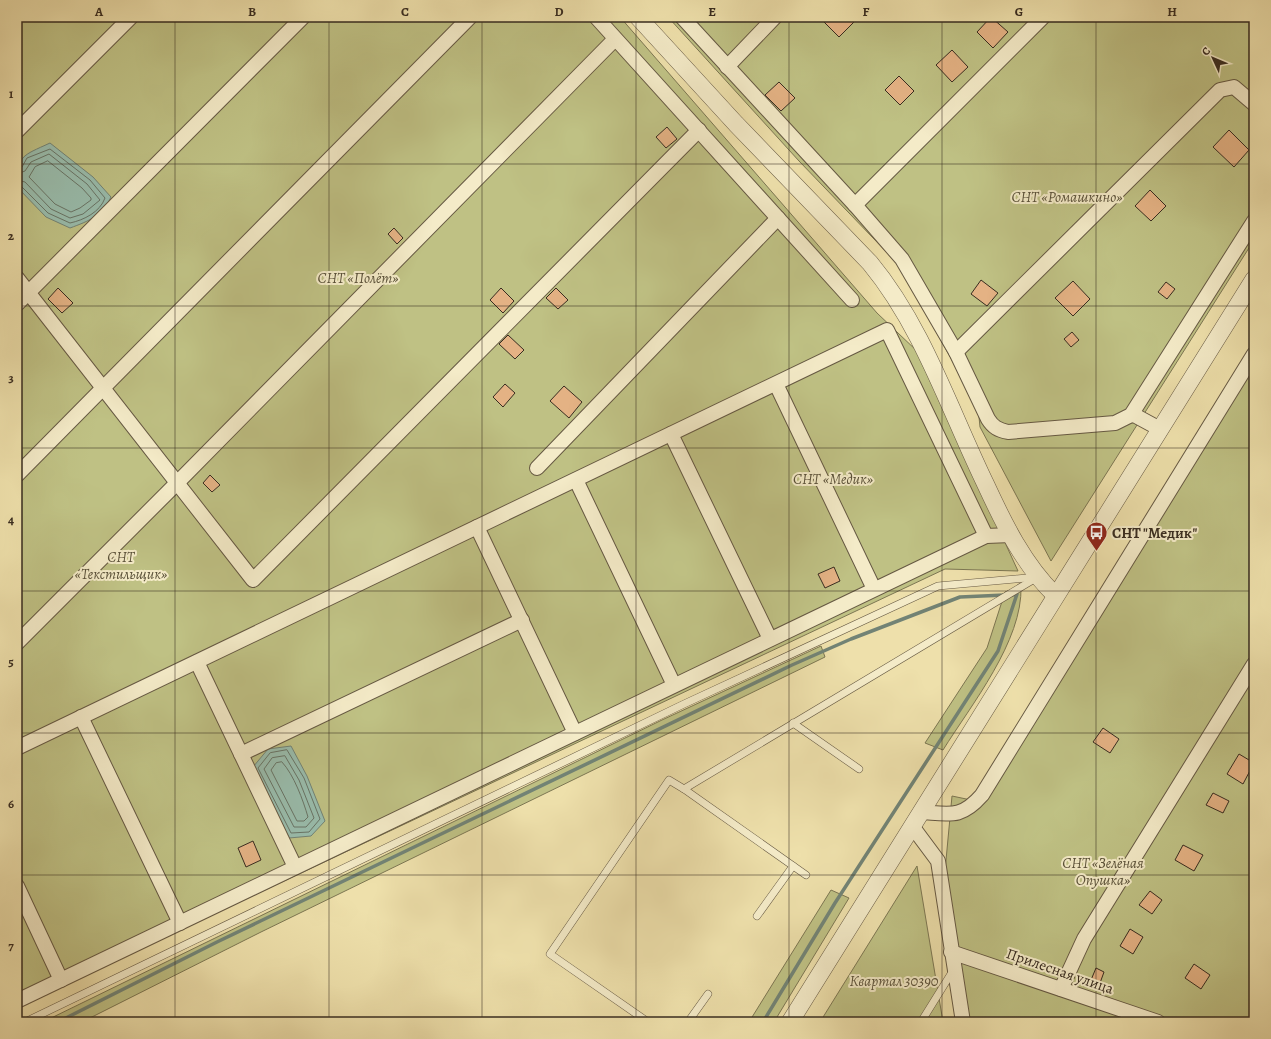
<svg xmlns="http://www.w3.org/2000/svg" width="1271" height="1039" viewBox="0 0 1271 1039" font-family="Alegreya,serif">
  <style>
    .green { fill: #bfc184; stroke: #7c7652 }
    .water { fill: #99bdad; stroke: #728375 }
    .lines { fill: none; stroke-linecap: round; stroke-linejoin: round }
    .shore { stroke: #687466; stroke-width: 1 }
    .stream { stroke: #728375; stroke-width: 3.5 }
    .building { fill: #e4b284; stroke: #382c20 }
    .service-casing { stroke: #665943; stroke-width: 8 }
    .minor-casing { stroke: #665943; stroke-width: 16 }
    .tertiary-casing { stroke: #665943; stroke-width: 18 }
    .service { stroke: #f4ebc8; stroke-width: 7 }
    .minor { stroke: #f4ebc8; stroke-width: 14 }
    .tertiary { stroke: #f4ebc8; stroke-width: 17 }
    .grid { fill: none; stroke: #382c20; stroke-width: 1; stroke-opacity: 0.55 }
    .labels { text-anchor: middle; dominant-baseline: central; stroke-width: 4; stroke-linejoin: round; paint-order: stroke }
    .park-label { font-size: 15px; font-style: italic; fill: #5a5139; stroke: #f4ebc8 }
    .poi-label { font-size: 15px; font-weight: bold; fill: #382c20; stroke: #f4ebc8; text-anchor: start }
    .street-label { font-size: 15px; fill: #382c20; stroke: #f4ebc8 }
    .neatline { fill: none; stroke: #382c20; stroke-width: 1.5 }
    .grid-label { font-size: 13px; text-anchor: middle; font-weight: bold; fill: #382c20 }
  </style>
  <rect width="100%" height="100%" fill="#eee0ab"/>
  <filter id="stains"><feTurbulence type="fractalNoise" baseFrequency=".005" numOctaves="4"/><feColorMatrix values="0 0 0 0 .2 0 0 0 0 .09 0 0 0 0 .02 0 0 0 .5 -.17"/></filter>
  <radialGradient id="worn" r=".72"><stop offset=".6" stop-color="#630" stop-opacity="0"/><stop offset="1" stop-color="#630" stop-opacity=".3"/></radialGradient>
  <g class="green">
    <path d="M17,17H620L877,313L918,352L1018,571L945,569L17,1007Z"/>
    <path d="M668,17H1254V240L1051,561L980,427L978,407L899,265L799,161Z"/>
    <path d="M1254,342V1022H969L945,871L952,796L971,800Z"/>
    <path d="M1021,586C1023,641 971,705 943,750L925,743L987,648L1005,592Z"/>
    <path d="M821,646L825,657L261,932L82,1022H43L662,720Z"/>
    <path d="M917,866L943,1022H820Z"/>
    <path d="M831,890L849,898L774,1022H749Z"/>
  </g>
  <g class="water">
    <path d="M50,143L93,177L111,197C102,216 89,221 70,228L46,217L17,187C17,155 22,156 50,143Z"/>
    <path d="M291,746L307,776L325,821L311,836L289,838L253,767L268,749Z"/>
  </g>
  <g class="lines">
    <g class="shore">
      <path d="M48,161L82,188L91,198V200L80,208L71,212L55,204L29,177L35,167Z"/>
      <path d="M17,169L22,167L27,158L50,149L90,180L105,198C100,212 84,220 70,223L48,213L21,186L17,185"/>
      <path d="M17,174L25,171L31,162L49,154L87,184L100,200L83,214L70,218L51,209L25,182L17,180"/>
      <path d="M287,750L304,778L320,819L309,832L291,833L258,768L270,753Z"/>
      <path d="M285,756L299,780L314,818L306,827H294L264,769L272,758Z"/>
      <path d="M282,762C294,775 303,800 308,817L304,821H297L271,770L276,763Z"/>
    </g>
    <g class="stream">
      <path d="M58,1022L217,942L792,665L851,639L960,597L1005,595"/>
      <path d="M763,1022L835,903L998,651L1017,594L1012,595"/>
    </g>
  </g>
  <g class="building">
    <path d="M819,17H859L839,37Z"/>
    <path d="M991,17L1008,32L993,48L977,32Z"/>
    <path d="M952,50L968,67L952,82L936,65Z"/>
    <path d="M899,76L914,91L900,105L885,90Z"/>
    <path d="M779,82L795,98L781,111L765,95Z"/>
    <path d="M667,127L677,139L666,148L656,137Z"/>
    <path d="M1229,130L1249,150L1234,167L1213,147Z"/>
    <path d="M1150,190L1166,206L1151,221L1135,206Z"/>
    <path d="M394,228L403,238L397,244L388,234Z"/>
    <path d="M981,280L998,293L987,306L971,294Z"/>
    <path d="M1073,281L1090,299L1073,316L1055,298Z"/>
    <path d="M1166,282L1175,289L1167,299L1158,292Z"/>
    <path d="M58,288L73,303L62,313L48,299Z"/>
    <path d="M501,288L514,301L503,313L490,300Z"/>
    <path d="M556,288L568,300L558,309L546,298Z"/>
    <path d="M1072,332L1079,340L1071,347L1064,339Z"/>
    <path d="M508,335L524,350L515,359L499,344Z"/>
    <path d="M505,384L515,393L503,407L493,397Z"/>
    <path d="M564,386L582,402L569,418L550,401Z"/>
    <path d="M210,475L220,485L212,492L203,483Z"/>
    <path d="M834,567L840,581L825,588L818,574Z"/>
    <path d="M1103,728L1119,739L1110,753L1093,742Z"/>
    <path d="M1239,754L1254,763L1243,784L1227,774Z"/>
    <path d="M1213,793L1229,801L1223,813L1206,805Z"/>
    <path d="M253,841L261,860L246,867L238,848Z"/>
    <path d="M1183,845L1203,855L1194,871L1175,860Z"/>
    <path d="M1150,891L1162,900L1152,914L1139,905Z"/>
    <path d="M1130,929L1143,937L1133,954L1120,946Z"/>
    <path d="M1194,964L1210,975L1201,989L1185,978Z"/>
    <path d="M1096,968L1104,972L1100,983L1091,980Z"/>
  </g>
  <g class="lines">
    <defs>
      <g id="service">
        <path d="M793,723L859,769"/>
        <path d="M684,789L806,875"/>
        <path d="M757,916L793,866"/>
        <path d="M25,1022L684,704L938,586L1037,577"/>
        <path d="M648,1022L550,954L669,780L684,789L1036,578"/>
        <path d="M688,1022L708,994"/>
        <path d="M921,1022L954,969"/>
      </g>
      <g id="minor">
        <path d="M596,17L852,300"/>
        <path d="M682,17L855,205L902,259L956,352L988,419C993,427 998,430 1008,432L1115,423L1131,415L1254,221"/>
        <path d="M727,67L775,17"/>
        <path d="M17,131L131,17"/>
        <path d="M855,205L1043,17"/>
        <path d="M17,278L253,580L699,130"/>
        <path d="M17,304L303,17"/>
        <path d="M956,352L1220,90L1234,87L1254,104"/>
        <path d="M776,384L874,589"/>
        <path d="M1131,415L1136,416L1160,429"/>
        <path d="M671,434L770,639"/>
        <path d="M537,468L778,218"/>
        <path d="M17,475L470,17"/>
        <path d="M576,480L674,685"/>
        <path d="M477,527L575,733"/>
        <path d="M17,643L178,482L615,39"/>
        <path d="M197,662L295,867"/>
        <path d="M81,717L180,923"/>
        <path d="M17,748L887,330L986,536"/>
        <path d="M241,754L522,620"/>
        <path d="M921,812C950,814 961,819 982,795L1254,354"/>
        <path d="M912,826L938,861L963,1022"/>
        <path d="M17,886L61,980"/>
        <path d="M951,952L1158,1022"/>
        <path d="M1061,989L1084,939L1254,664"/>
        <path d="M17,1001L986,536L1011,535"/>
      </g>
      <g id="tertiary">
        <path d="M638,17L736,124L870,263C923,327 950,411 986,485C1004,524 1024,565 1055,595"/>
        <path d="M790,1022L1254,279"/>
      </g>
    </defs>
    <use href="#service" class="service-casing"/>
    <use href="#minor" class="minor-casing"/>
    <use href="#tertiary" class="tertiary-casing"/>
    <use href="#service" class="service"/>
    <use href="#minor" class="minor"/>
    <use href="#tertiary" class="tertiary"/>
  </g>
  <path class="grid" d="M175,17V1022M329,17V1022M482,17V1022M636,17V1022M789,17V1022M942,17V1022M1096,17V1022M17,164H1254M17,306H1254M17,448H1254M17,591H1254M17,733H1254M17,875H1254"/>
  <defs>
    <symbol id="bus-pin" viewBox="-11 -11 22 30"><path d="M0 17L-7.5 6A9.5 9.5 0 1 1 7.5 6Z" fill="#8f2418" stroke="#f4ebc8"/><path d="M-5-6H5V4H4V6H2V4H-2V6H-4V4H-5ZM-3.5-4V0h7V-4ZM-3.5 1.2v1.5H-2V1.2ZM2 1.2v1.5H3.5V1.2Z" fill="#fff"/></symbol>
  </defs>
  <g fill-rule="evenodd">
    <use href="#bus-pin" x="1084" y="520" width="25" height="34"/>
  </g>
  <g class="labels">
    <g class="park-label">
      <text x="1067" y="197">СНТ «Ромашкино»</text>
      <text x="358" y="278">СНТ «Полёт»</text>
      <text x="833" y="479">СНТ «Медик»</text>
      <text x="121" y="557">СНТ<tspan x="121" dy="17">«Текстильщик»</tspan></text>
      <text x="1103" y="863">СНТ «Зелёная<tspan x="1103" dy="17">Опушка»</tspan></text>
      <text x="894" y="981">Квартал 30390</text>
    </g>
    <g class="poi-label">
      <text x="1112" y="533">СНТ "Медик"</text>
    </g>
    <g class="street-label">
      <text transform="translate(1060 971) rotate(19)">Прилесная улица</text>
    </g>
  </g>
  <rect width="1271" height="1039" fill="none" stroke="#eee0ab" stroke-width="44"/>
  <g transform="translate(1213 58) rotate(314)" stroke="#f4ebc8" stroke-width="3" paint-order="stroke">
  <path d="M0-3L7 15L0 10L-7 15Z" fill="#382c20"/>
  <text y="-6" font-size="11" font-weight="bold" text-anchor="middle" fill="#382c20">С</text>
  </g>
  <rect x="22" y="22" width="1227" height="995" class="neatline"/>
  <g class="grid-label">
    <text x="99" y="16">A</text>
    <text x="252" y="16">B</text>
    <text x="405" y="16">C</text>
    <text x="559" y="16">D</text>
    <text x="712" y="16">E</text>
    <text x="866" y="16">F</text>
    <text x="1019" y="16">G</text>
    <text x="1172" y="16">H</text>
    <text x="11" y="98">1</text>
    <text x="11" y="240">2</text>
    <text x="11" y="382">3</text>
    <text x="11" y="524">4</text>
    <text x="11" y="666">5</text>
    <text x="11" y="808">6</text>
    <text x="11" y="950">7</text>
  </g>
  <rect width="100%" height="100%" filter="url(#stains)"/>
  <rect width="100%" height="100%" fill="url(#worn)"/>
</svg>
